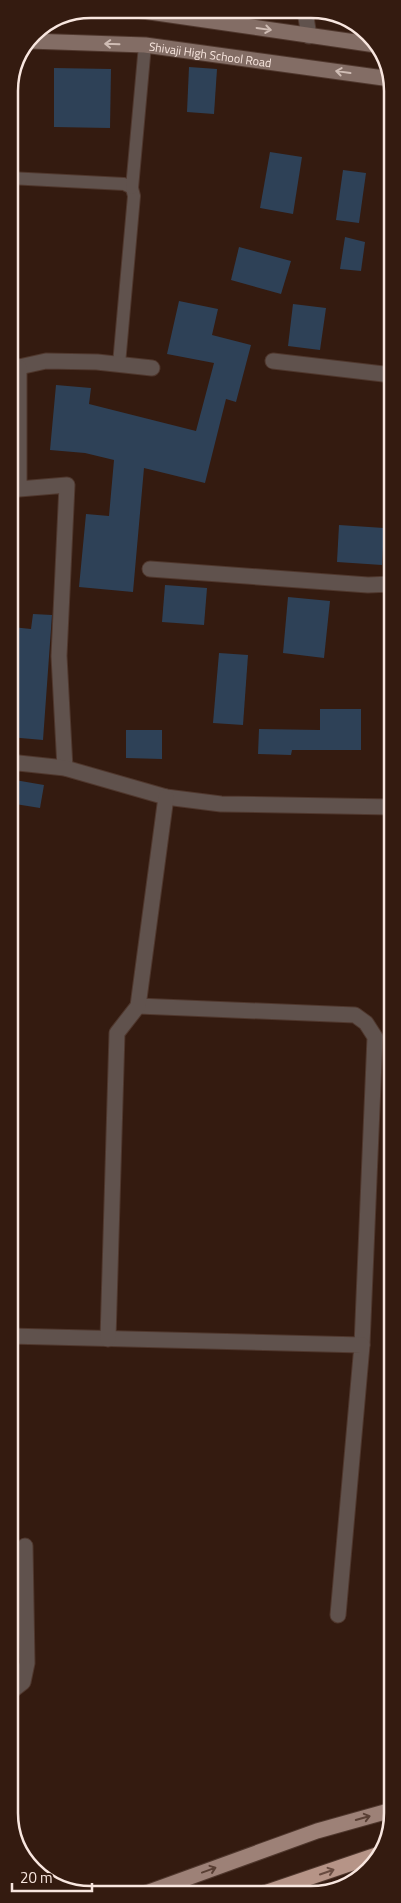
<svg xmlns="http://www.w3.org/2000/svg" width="401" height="1903" viewBox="0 0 401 1903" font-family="'Titillium Web',sans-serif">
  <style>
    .building { fill: #2e4157 }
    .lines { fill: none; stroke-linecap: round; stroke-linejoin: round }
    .lane-casing { stroke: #4f372d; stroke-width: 14 }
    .street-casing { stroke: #4f372d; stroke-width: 17 }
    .secondary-casing { stroke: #4f372d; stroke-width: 17 }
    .primary-casing { stroke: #4f372d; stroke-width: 17 }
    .highway-casing { stroke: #4f372d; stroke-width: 17 }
    .lane { stroke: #60524d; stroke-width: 12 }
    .street { stroke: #60524d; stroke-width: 15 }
    .secondary { stroke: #836d65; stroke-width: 15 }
    .primary { stroke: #9d8177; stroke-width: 15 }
    .highway { stroke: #b69487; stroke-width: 15 }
    .oneway { stroke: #cfbcb4 }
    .oneway2 { stroke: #593f34 }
    .oneway3 { stroke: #684b40 }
    .labels { text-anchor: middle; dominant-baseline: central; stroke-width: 4; stroke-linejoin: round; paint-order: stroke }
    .street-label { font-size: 12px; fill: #f8e6df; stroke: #341b10 }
    .rim { fill: none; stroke: #f8e6df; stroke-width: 2.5 }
  </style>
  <rect width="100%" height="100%" fill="#341b10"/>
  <g class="building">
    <path d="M189,67L217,69L214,114L187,112Z"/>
    <path d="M54,68L111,69L110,128L54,127Z"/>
    <path d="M270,152L302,157L293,214L260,208Z"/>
    <path d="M343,170L366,173L359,223L336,220Z"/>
    <path d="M345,237L365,242L361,271L340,269Z"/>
    <path d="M239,247L291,261L281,294L231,280Z"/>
    <path d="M179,301L218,309L212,335L251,345L236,402L226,399L205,483L144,468L133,592L79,587L86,514L109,516L114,460L85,453L50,450L56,385L91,388L89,404L196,431L214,363L167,354Z"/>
    <path d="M293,304L326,308L320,350L288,346Z"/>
    <path d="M339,525L384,528L382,565L337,562Z"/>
    <path d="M165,585L207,588L204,625L162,622Z"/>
    <path d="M288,597L330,601L324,658L283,653Z"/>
    <path d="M33,614L52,615L43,740L9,737V652L12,627L31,629Z"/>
    <path d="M219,653L248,655L243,725L213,723Z"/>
    <path d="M320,709H361V750H292L291,755L258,754L259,729L320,730Z"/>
    <path d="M126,730H162V759L126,758Z"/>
    <path d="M9,779L44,785L40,808L9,803Z"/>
  </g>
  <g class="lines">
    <defs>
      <g id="lane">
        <path d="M9,178L124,184L132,188L134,196L119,364"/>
        <path d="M132,188L145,45"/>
      </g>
      <g id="street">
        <path d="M305,11L309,36"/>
        <path d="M273,361L392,375"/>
        <path d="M19,367L46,361L97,362L152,368"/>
        <path d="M9,368L19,367V489L67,485L59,656L65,768"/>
        <path d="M150,569L368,585L392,584"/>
        <path d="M9,762L65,768L166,797L221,804L392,807"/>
        <path d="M138,1006L355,1015L366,1023L375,1037L362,1345"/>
        <path d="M9,1336L362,1345L338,1615"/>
        <path d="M108,1339L117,1033L138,1006L166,797"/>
        <path d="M9,1693L23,1682L27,1663L25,1546"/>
      </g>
      <g id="secondary">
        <path d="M129,9L376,45"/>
        <path id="s1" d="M29,41L145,45L391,79"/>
      </g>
      <path id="primary" d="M146,1893L317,1831L392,1810"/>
      <path id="highway" d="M264,1893L376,1855"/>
    </defs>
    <use href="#lane" class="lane-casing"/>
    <use href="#street" class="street-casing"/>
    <use href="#secondary" class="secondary-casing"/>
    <use href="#primary" class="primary-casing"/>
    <use href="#highway" class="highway-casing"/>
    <use href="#lane" class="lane"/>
    <use href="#street" class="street"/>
    <use href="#secondary" class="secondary"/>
    <use href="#primary" class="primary"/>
    <use href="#highway" class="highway"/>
  </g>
  <defs><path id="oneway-shaft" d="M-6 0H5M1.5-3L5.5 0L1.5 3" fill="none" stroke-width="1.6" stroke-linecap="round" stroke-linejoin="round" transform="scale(1.25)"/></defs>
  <g class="oneway">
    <use href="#oneway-shaft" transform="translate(264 29) rotate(8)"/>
    <use href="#oneway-shaft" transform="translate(112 44) rotate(-178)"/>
    <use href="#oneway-shaft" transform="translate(343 72) rotate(-172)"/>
  </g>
  <g class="oneway2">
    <use href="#oneway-shaft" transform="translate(363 1818) rotate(-16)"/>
    <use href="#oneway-shaft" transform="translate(209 1870) rotate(-20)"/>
  </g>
  <use class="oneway3" href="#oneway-shaft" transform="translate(327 1872) rotate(-19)"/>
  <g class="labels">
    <g class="street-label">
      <text stroke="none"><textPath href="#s1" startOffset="182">Shivaji High School Road</textPath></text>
    </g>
  </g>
  <path d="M0 0H401V1903H0ZM91 18H311A73 73 0 0 1 384 91V1813A73 73 0 0 1 311 1886H91A73 73 0 0 1 18 1813V91A73 73 0 0 1 91 18Z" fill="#341b10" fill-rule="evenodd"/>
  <path class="rim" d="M91 18H311A73 73 0 0 1 384 91V1813A73 73 0 0 1 311 1886H91A73 73 0 0 1 18 1813V91A73 73 0 0 1 91 18Z"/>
  <path d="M12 1883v8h80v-8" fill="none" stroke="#f8e6df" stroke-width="2.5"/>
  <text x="20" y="1883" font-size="15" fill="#f8e6df" stroke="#341b10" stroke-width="4" paint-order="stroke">20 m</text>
</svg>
